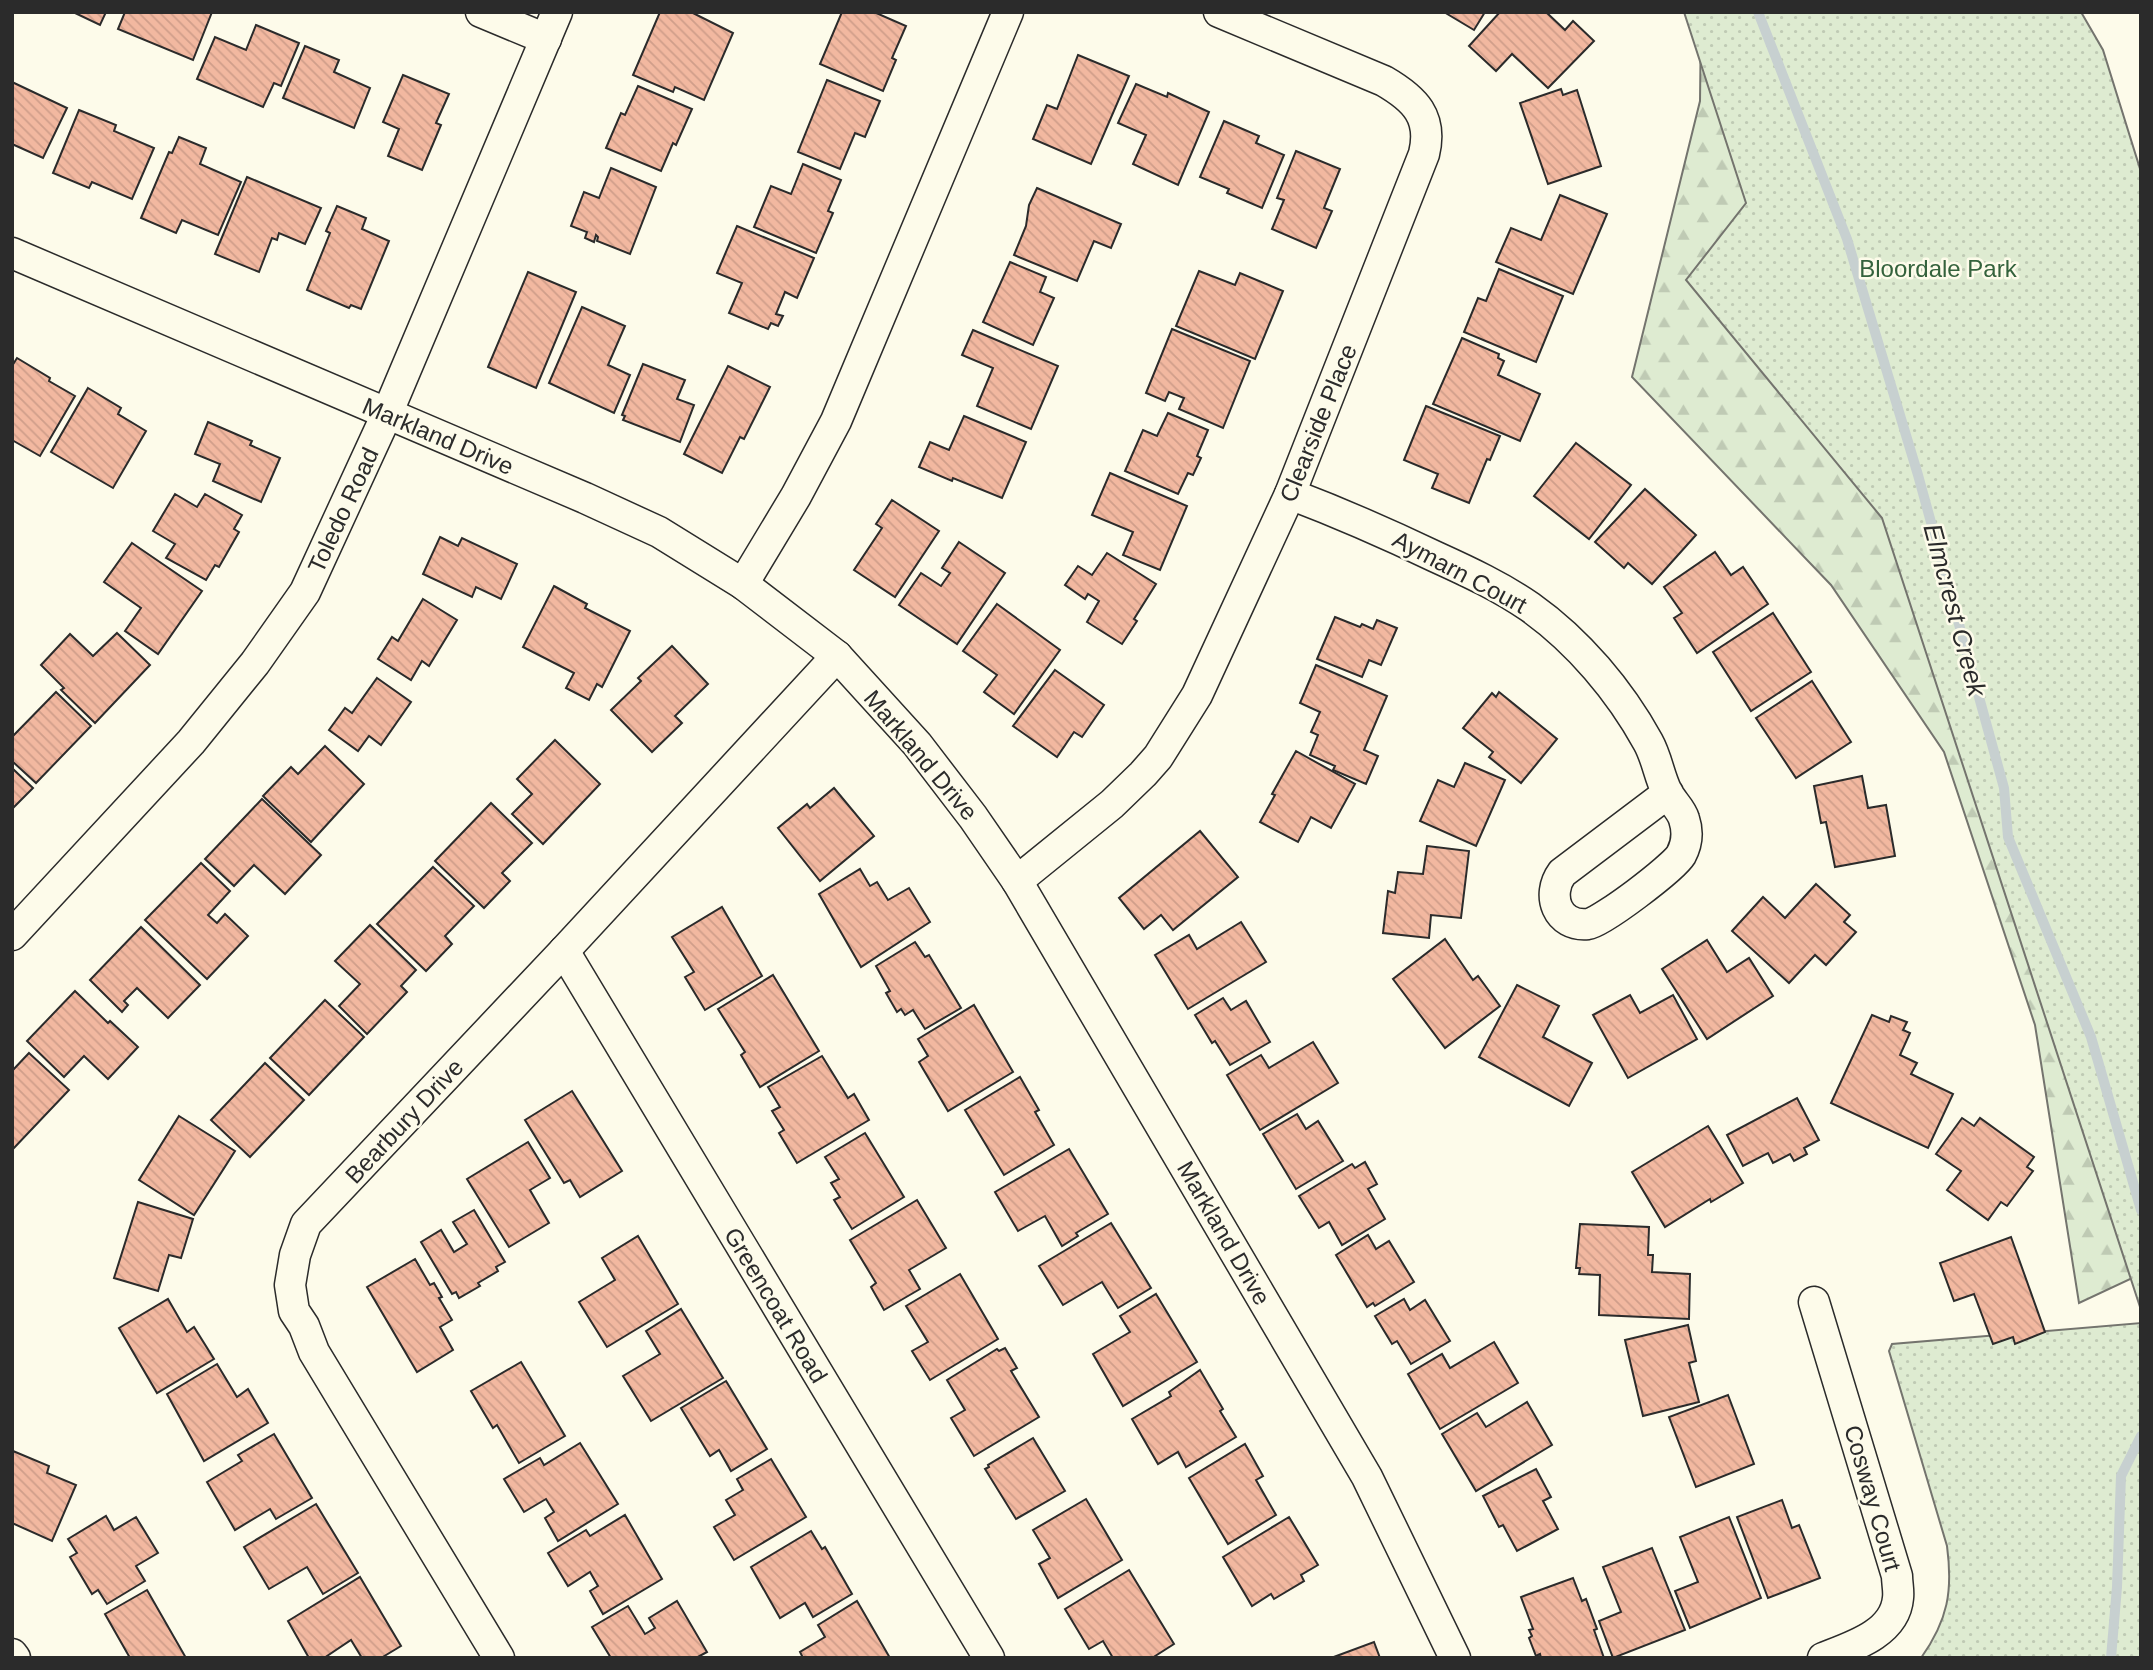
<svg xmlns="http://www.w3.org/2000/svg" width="2153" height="1670" viewBox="0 0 2153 1670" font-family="Arial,sans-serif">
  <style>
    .forest { fill: url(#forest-firs); stroke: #74746e; stroke-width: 2 }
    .park { fill: url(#park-dots); stroke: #74746e; stroke-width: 2 }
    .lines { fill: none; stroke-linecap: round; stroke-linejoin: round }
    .stream { stroke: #c7d0d0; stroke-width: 10 }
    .building { fill: url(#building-back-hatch); stroke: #2b2b2b; stroke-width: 2 }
    .minor-casing { stroke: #2b2b2b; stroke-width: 33 }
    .minor { stroke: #fdfbea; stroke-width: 30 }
    .labels { text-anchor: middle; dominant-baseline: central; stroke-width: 5; stroke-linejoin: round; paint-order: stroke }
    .park-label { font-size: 24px; fill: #34623c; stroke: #fdfbea }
    .street-label { font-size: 24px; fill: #2b2b2b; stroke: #fdfbea }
    .water-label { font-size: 26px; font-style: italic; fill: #2b2b2b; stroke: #fdfbea }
  </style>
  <defs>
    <pattern id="forest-firs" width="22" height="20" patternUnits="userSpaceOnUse" patternTransform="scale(1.75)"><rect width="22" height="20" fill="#deebd1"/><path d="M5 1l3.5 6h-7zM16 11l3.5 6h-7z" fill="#bfcab4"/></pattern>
    <pattern id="park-dots" width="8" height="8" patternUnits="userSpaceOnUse" patternTransform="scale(1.75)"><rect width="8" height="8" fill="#deebd1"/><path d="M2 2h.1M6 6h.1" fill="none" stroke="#bfcab4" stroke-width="1.8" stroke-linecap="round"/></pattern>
    <pattern id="building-back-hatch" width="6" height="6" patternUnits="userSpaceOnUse" patternTransform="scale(1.75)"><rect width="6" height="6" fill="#f2b8a0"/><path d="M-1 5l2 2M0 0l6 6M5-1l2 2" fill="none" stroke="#d09e8a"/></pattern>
  </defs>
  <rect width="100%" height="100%" fill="#fdfbea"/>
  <path class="forest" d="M1803,12L2141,1274L2079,1303L2035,1025L1944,752L1831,585L1632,377L1700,101L1701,15Z"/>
  <g class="park">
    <path d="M1684,12H2081L2103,50L2141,172V1310L1882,518L1686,280L1746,203Z"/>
    <path d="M2141,1323V1658H1921C1948,1620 1953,1591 1947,1546L1889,1351L1892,1344Z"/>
  </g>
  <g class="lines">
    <g class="stream">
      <path d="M1758,12L1847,239L1918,475L2004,788L2008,837L2091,1037L2141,1210"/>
      <path d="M2111,1658L2117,1587L2121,1476L2141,1436"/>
    </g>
  </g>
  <g class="building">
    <path d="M73,12H106L100,25Z"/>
    <path d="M125,12H212L193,60L118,29Z"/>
    <path d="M660,12H691L733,33L704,100L675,87L673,92L633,75Z"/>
    <path d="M842,12H874L906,26L892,58L896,60L883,91L820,64Z"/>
    <path d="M1444,12H1485L1474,30Z"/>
    <path d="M1500,12H1546L1565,30L1573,21L1594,41L1548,88L1512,54L1496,71L1469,46Z"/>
    <path d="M256,25L299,43L281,86L274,83L263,107L197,79L215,37L246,50Z"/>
    <path d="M305,46L339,60L334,72L370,88L354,128L283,98Z"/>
    <path d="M1078,55L1129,76L1091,164L1033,139L1047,105L1057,109Z"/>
    <path d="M403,75L449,94L436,123L441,125L422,170L388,156L399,129L383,122Z"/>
    <path d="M827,80L880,101L865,137L855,133L840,169L798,152Z"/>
    <path d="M12,82L67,108L43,158L12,144Z"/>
    <path d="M1136,84L1167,97L1168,93L1209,112L1178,185L1133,164L1146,135L1118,123Z"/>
    <path d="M638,86L692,109L676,145L673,143L661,171L606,148L621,113L625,115Z"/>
    <path d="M1561,89L1563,95L1577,90L1601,166L1548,184L1520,103Z"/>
    <path d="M79,110L116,125L114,131L154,148L132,199L92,182L89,188L53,173Z"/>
    <path d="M1224,121L1259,136L1256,143L1284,155L1262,208L1227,193L1229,189L1200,177Z"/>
    <path d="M179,137L206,148L200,164L241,182L218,235L182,220L176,233L141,218L169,152L172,153Z"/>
    <path d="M1296,151L1340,169L1324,208L1332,211L1316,248L1272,229L1284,200L1277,198Z"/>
    <path d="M803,164L841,180L828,211L833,213L816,253L754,227L771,186L791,194Z"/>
    <path d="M611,168L656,187L630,254L597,241L598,237L596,235L594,242L585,238L587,232L571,226L584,192L599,198Z"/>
    <path d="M247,177L321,208L305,244L279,233L277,240L272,238L259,272L215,254Z"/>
    <path d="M1037,188L1121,224L1111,248L1094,241L1077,281L1014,255L1026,226L1029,205Z"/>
    <path d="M1560,195L1607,214L1573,294L1496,262L1511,228L1541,240Z"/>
    <path d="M337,206L366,218L362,229L389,241L361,309L351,305L349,308L307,290L330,233L326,231Z"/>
    <path d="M737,226L814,258L797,298L785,292L776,314L783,316L778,326L771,323L768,329L729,313L742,283L717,273Z"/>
    <path d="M1010,262L1046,277L1040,292L1054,298L1033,345L983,322Z"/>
    <path d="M1499,269L1563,296L1536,362L1464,332L1478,298L1486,301Z"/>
    <path d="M1199,271L1235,285L1240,273L1283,291L1255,359L1176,326Z"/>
    <path d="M528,272L576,292L536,388L488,367Z"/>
    <path d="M582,307L625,326L608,365L630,375L614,413L549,383Z"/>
    <path d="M1172,329L1250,361L1223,428L1179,409L1184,398L1169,392L1165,401L1146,393Z"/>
    <path d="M973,330L1058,366L1031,429L977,406L993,368L962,355Z"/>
    <path d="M1462,338L1499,354L1498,358L1504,361L1498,375L1540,394L1520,441L1433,404Z"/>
    <path d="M17,358L50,378L49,381L75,396L40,456L12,440V366Z"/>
    <path d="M643,364L685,380L677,399L694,405L680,442L623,420L625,416L622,415Z"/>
    <path d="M728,366L770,387L744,439L740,437L722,473L684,454Z"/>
    <path d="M88,388L121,408L118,414L146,431L113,488L51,452Z"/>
    <path d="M1426,406L1500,436L1490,460L1487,459L1469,503L1432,488L1438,474L1404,460Z"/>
    <path d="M1168,413L1208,430L1197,456L1201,458L1193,475L1188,473L1178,494L1125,471L1143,430L1157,436Z"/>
    <path d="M964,416L1026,442L1002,498L953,478L952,481L919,467L930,442L949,450Z"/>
    <path d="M208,422L252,441L250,445L280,458L261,502L213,481L220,464L195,454Z"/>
    <path d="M1576,443L1631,485L1589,539L1534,496Z"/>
    <path d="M1110,473L1187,506L1160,570L1123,555L1133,532L1092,515Z"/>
    <path d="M1645,489L1696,535L1652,584L1628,563L1624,568L1595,542Z"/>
    <path d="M175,494L197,507L205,494L242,515L234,529L239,532L219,567L215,565L206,580L166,558L175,544L153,531Z"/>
    <path d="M892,500L939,531L895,597L854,570L882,528L876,524Z"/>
    <path d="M440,537L458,546L462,538L517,564L501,599L476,587L472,597L423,574Z"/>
    <path d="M959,542L1005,573L957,644L899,605L921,573L941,586L950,573L942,568Z"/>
    <path d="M132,543L202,591L158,654L125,631L141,608L104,582Z"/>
    <path d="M1715,552L1731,575L1743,567L1768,604L1697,653L1674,618L1682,613L1664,587Z"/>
    <path d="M1107,553L1156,584L1134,619L1137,621L1122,644L1087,622L1099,601L1088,594L1085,599L1065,585L1078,566L1092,575Z"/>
    <path d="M554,586L587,604L585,608L630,631L602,687L597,684L589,700L566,688L574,673L523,647Z"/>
    <path d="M423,599L457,620L429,666L422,661L411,680L378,659L392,637L398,641Z"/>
    <path d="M997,604L1060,650L1014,714L984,692L997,675L963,651Z"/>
    <path d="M1773,613L1811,672L1751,711L1713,652Z"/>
    <path d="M1335,617L1360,627L1362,624L1373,629L1377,620L1397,628L1381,665L1369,660L1362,677L1317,659Z"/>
    <path d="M117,633L150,665L95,723L61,690L64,688L41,665L70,634L93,656Z"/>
    <path d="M672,646L708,684L675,716L682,723L652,752L611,710L641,681L638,678Z"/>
    <path d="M1316,665L1387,696L1364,750L1378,756L1366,784L1333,770L1335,766L1310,755L1318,735L1311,732L1320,712L1300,703Z"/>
    <path d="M1055,670L1104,705L1082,737L1074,732L1057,757L1013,726Z"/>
    <path d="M377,678L411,702L381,745L369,736L358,751L329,730L345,708L352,713Z"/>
    <path d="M1812,681L1851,742L1796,778L1756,718Z"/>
    <path d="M56,692L91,726L36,783L12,761V737Z"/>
    <path d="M1499,692L1557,739L1521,783L1489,757L1493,752L1463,728L1492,693L1496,697Z"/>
    <path d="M555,740L600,784L543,844L512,814L532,794L517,779Z"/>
    <path d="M325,746L364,784L311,842L263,796L291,767L298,774Z"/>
    <path d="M1296,751L1355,784L1331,828L1311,817L1298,842L1260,822L1275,795L1272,794Z"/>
    <path d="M1465,763L1505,780L1476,846L1420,821L1438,780L1454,787Z"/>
    <path d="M12,768L33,788L12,809Z"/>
    <path d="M1862,776L1868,808L1886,805L1895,856L1835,867L1826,822L1821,823L1814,786Z"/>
    <path d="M834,788L874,836L820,881L778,828L807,804L810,808Z"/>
    <path d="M262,799L321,855L285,894L254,865L234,886L205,859Z"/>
    <path d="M491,803L532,843L502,873L510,881L484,908L435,861Z"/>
    <path d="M1200,831L1238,877L1173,930L1161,915L1144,929L1119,898Z"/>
    <path d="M1427,846L1469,851L1461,918L1431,915L1429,938L1383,933L1388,891L1395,893L1398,872L1423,874Z"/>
    <path d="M201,863L230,891L208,915L217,923L225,914L248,936L207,979L145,920Z"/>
    <path d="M433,867L474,906L445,936L452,944L426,971L377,924Z"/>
    <path d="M860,869L870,886L877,882L888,900L909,888L930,922L861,967L819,894Z"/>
    <path d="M1816,884L1850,915L1844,922L1856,932L1826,965L1815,955L1789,983L1732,931L1763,897L1785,918Z"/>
    <path d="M722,907L762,976L705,1010L685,977L694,972L672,937Z"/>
    <path d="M1241,922L1266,962L1188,1009L1155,955L1189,935L1197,949Z"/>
    <path d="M370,925L416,970L401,986L407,992L367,1034L339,1006L360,984L335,961Z"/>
    <path d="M141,927L200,985L168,1018L137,988L124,1001L128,1005L122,1012L90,980Z"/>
    <path d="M1445,939L1473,980L1478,976L1500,1006L1445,1048L1393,979Z"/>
    <path d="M1707,940L1727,972L1749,958L1773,996L1707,1039L1662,969Z"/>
    <path d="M915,942L925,957L929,955L961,1008L925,1029L913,1010L905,1015L901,1009L897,1012L886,993L890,991L876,966Z"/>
    <path d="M773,975L819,1051L760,1087L741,1055L745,1052L718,1009Z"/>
    <path d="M1517,985L1559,1006L1543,1037L1592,1063L1569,1106L1479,1057Z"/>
    <path d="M75,991L108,1023L110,1021L138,1047L108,1079L84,1056L64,1077L27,1041Z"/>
    <path d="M1630,995L1640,1013L1673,995L1697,1039L1628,1078L1593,1015Z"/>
    <path d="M1223,998L1231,1010L1246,1001L1270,1042L1230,1065L1215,1041L1212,1043L1195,1015Z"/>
    <path d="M325,1000L364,1037L309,1095L270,1058Z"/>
    <path d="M974,1005L1013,1072L948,1111L919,1062L928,1056L918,1039Z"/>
    <path d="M1872,1015L1889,1022L1891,1016L1907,1022L1903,1030L1910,1033L1900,1055L1917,1063L1911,1074L1953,1094L1928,1148L1831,1103Z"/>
    <path d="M1313,1042L1338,1083L1260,1130L1227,1075L1261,1055L1269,1068Z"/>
    <path d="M29,1053L69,1090L13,1149L12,1071Z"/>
    <path d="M822,1056L848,1098L854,1094L869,1120L797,1163L779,1133L784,1130L772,1111L780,1107L768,1087Z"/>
    <path d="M265,1063L304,1100L250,1157L211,1120Z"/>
    <path d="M1020,1077L1039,1110L1035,1112L1054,1145L1004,1175L965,1110Z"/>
    <path d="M572,1091L622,1171L580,1197L570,1180L564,1183L525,1120Z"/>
    <path d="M1797,1098L1819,1140L1804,1148L1807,1154L1794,1161L1790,1154L1773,1163L1768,1153L1743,1166L1727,1135Z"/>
    <path d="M1297,1114L1306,1129L1318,1121L1343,1161L1296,1189L1263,1134Z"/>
    <path d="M179,1116L235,1151L194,1215L139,1180Z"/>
    <path d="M1962,1118L1974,1126L1980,1118L2034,1157L2027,1167L2033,1171L2007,1206L2001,1202L1988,1220L1947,1190L1961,1171L1936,1154Z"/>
    <path d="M1708,1126L1743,1183L1711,1202L1710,1199L1665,1227L1632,1172Z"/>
    <path d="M865,1133L904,1197L852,1229L834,1200L840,1197L831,1183L839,1179L825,1157Z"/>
    <path d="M528,1142L550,1178L530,1190L549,1223L509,1247L467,1179Z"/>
    <path d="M1069,1149L1108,1214L1076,1233L1078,1236L1062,1246L1045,1216L1018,1231L995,1192Z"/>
    <path d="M1365,1162L1377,1184L1368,1189L1385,1219L1342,1245L1329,1222L1319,1228L1299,1196L1352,1164L1355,1168Z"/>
    <path d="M917,1200L946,1248L909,1270L920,1289L884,1310L871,1287L876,1283L850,1240Z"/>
    <path d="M138,1202L193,1219L181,1258L169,1255L158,1291L114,1278Z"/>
    <path d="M474,1210L505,1262L496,1267L498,1271L478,1283L480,1286L459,1298L456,1292L452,1294L421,1242L441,1230L454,1252L467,1244L453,1222Z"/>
    <path d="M1111,1223L1151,1288L1118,1308L1102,1282L1063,1305L1039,1266Z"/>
    <path d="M1580,1224L1649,1227L1648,1255H1653L1652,1272L1690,1274L1689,1319L1599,1315L1600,1275L1579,1274L1580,1268H1576Z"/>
    <path d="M1368,1235L1376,1249L1389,1241L1414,1282L1375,1306L1373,1303L1367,1307L1336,1255Z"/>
    <path d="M638,1236L678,1304L607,1347L579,1302L615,1280L602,1258Z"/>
    <path d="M2011,1237L2045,1332L2015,1344L2013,1337L1993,1344L1974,1294L1954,1301L1940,1263Z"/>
    <path d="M415,1259L430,1285L434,1283L442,1297L439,1298L452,1320L440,1327L453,1350L417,1372L367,1287Z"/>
    <path d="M960,1274L998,1339L930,1380L912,1351L928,1342L906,1306Z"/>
    <path d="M1156,1294L1197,1362L1123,1406L1093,1354L1130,1332L1120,1316Z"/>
    <path d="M168,1299L187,1332L194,1327L214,1359L157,1393L119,1328Z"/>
    <path d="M1404,1299L1410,1310L1425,1300L1450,1341L1411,1364L1397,1341L1392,1344L1375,1316Z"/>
    <path d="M681,1309L723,1378L651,1421L623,1376L660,1354L646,1331Z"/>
    <path d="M1688,1325L1696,1361L1689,1363L1699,1402L1643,1416L1625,1340Z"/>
    <path d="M1494,1342L1518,1383L1440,1429L1408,1374L1442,1354L1450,1368Z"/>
    <path d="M1005,1348L1017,1368L1011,1371L1039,1417L974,1456L951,1418L965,1410L947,1380L997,1349L999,1351Z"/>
    <path d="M521,1362L565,1436L519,1463L497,1425L493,1428L471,1391Z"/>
    <path d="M217,1364L237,1397L248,1389L268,1423L204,1461L167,1394Z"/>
    <path d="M1200,1370L1223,1409L1220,1411L1236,1437L1186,1467L1178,1452L1158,1464L1132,1419L1171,1396L1169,1392Z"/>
    <path d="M726,1381L767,1449L731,1471L719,1450L710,1456L681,1408Z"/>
    <path d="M1728,1395L1754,1464L1696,1487L1669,1417Z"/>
    <path d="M1527,1402L1552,1445L1476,1491L1442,1434L1477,1413L1486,1427Z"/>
    <path d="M274,1434L312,1498L276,1519L270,1509L235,1530L207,1482L242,1461L238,1455Z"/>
    <path d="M1033,1438L1065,1491L1016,1519L985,1469L989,1467L988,1465Z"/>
    <path d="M580,1443L618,1504L558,1541L545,1518L554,1512L546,1499L524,1512L504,1479L540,1458L544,1465Z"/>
    <path d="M1245,1444L1263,1476L1256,1480L1276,1515L1228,1544L1189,1478Z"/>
    <path d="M13,1451L49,1466L47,1473L76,1485L52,1541L12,1523Z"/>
    <path d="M771,1459L806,1517L734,1560L714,1527L735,1515L726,1500L743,1490L737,1479Z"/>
    <path d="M1536,1469L1551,1497L1543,1501L1558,1529L1517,1551L1503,1525L1499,1527L1483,1496Z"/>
    <path d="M1086,1499L1122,1560L1058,1598L1039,1564L1050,1558L1033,1530Z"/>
    <path d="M1782,1500L1792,1528L1799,1525L1820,1578L1768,1598L1737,1517Z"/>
    <path d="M316,1504L358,1573L323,1594L307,1567L269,1589L244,1547Z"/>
    <path d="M625,1515L662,1579L603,1614L590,1591L598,1586L590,1572L568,1586L548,1553L586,1530L590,1536Z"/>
    <path d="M106,1516L114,1530L136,1517L158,1553L136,1566L145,1581L107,1604L98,1590L92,1594L70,1557L77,1553L68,1539Z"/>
    <path d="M1289,1517L1318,1565L1301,1575L1304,1581L1274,1599L1271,1594L1252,1606L1223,1557Z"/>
    <path d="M1729,1517L1761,1598L1690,1628L1675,1591L1698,1582L1680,1537Z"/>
    <path d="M811,1531L822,1549L825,1547L852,1594L813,1617L805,1603L780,1618L751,1567Z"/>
    <path d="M1652,1548L1685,1630L1613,1658L1599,1621L1621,1612L1603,1567Z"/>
    <path d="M1129,1570L1174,1644L1152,1658H1113L1103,1641L1089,1649L1065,1609Z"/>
    <path d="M360,1577L401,1646L381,1658H362L351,1640L324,1658H309L288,1621Z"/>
    <path d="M1573,1578L1582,1601L1586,1599L1597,1629L1594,1630L1604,1658H1541L1540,1654L1536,1656L1529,1638L1532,1636L1529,1630L1533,1629L1521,1597Z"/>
    <path d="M147,1590L186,1658H130L105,1614Z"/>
    <path d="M677,1601L707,1652L696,1658H611L592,1627L628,1606L645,1634L655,1628L649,1618Z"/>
    <path d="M857,1601L890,1658H803L800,1652L825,1637L818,1625Z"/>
    <path d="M1374,1642L1380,1658H1331Z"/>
  </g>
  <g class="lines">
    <defs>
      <g id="minor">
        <path d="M481,12L546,39"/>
        <path d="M12,253L585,498L659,532L743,584L837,656L917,744L973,817L1017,881L1367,1477L1455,1658"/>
        <path d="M1290,494C1340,513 1388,534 1436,557C1469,572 1501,587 1530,607C1578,641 1620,691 1648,742C1657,758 1659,776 1667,792C1672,802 1681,809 1684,819C1688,831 1687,844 1681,855C1673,868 1602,922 1588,924C1557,927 1546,895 1562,873L1668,793"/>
        <path d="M743,584L796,496L836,421L1008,12"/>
        <path d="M1017,881L1112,804L1143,774L1158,757L1197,695L1290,494L1424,154C1433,117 1415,99 1384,81L1219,12"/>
        <path d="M12,935L191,742L255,663L305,592L387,414L557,12"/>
        <path d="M564,951L989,1658"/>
        <path d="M1814,1302L1897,1576C1897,1583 1899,1591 1898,1598C1895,1634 1851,1647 1823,1658"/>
        <path d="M12,1654L15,1658"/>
        <path d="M499,1658L314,1352L304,1326L294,1311L290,1285L295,1255L306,1224L564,951L837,656"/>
      </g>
    </defs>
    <use href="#minor" class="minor-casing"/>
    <use href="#minor" class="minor"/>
  </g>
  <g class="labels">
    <g class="park-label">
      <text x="1938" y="268">Bloordale Park</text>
    </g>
    <g class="street-label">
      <text transform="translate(1318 423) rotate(-68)">Clearside Place</text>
      <text transform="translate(438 436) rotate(23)">Markland Drive</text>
      <text transform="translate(343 510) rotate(-65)">Toledo Road</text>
      <text transform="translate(1460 572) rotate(28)">Aymarn Court</text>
      <text transform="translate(921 755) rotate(50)">Markland Drive</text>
      <text transform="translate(404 1121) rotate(-47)">Bearbury Drive</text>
      <text transform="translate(1224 1233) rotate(60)">Markland Drive</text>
      <text transform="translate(776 1305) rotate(59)">Greencoat Road</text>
      <text transform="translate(1873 1498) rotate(74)">Cosway Court</text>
    </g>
    <g class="water-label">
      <text transform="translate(1955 610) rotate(75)">Elmcrest Creek</text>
    </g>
  </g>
  <rect width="2153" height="1670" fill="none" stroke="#2b2b2b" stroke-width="28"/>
</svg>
